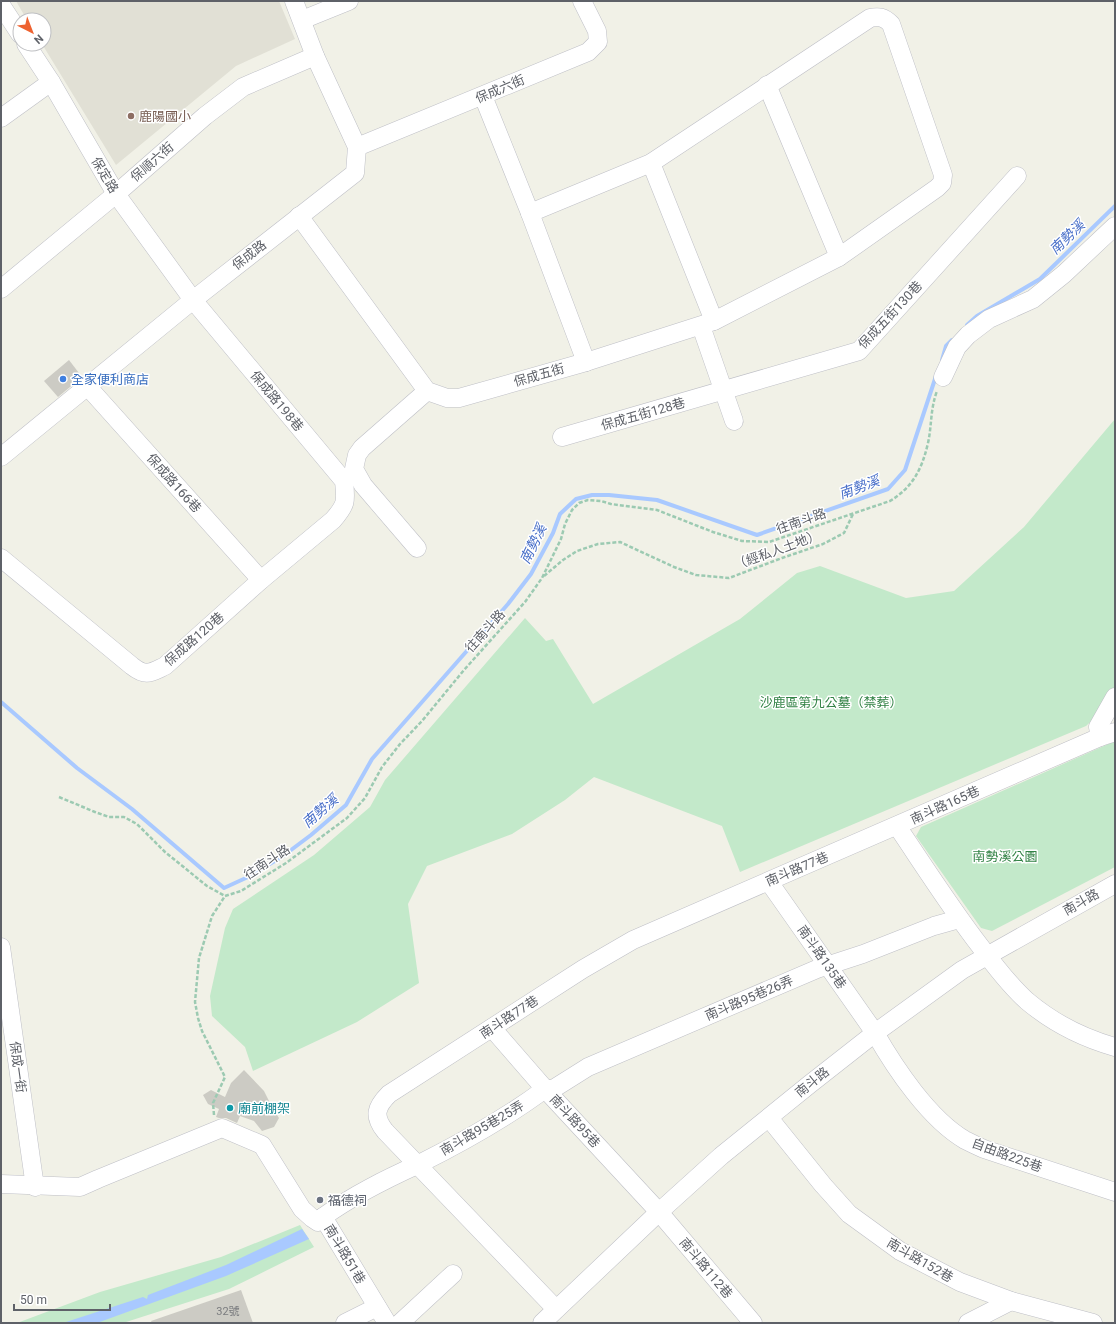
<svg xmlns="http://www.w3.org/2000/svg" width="1116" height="1324" viewBox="0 0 1116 1324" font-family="Roboto,'Noto Sans TC',sans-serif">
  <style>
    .education { fill: #e1e0d5 }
    .green { fill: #c3e9ca }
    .water { fill: #a9c9ff }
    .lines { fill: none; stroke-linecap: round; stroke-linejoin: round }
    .stream { stroke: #a9c9ff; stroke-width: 4 }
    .building { fill: #cccbc4 }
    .minor-casing { stroke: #bebfc6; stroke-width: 19 }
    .path { stroke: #9ccab2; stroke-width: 2.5; stroke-dasharray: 4 2; stroke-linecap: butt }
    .minor { stroke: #fff; stroke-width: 18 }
    .education-dot { fill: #8d6e63; stroke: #fff; stroke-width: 1.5 }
    .shop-dot { fill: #3f7fe0; stroke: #fff; stroke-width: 1.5 }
    .culture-dot { fill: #0f9aa8; stroke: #fff; stroke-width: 1.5 }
    .worship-dot { fill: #6b7280; stroke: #fff; stroke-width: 1.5 }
    .labels { text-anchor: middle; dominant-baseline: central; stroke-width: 3; stroke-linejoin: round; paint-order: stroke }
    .number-label { font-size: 11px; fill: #7a7c7f }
    .street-label { font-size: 13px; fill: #5e6168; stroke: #fff }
    .education-label { font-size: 13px; fill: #785e54; stroke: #fff; text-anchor: start }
    .shop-label { font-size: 13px; fill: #366cbe; stroke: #fff; text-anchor: start }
    .park-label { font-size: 13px; fill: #328245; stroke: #fff }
    .culture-label { font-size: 13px; fill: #0d838f; stroke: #fff; text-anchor: start }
    .worship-label { font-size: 13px; fill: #5b616d; stroke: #fff; text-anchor: start }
    .water-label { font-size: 14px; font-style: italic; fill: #466dc8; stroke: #fff }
  </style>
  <rect width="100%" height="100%" fill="#f1f1e7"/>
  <path class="education" d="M16,1H279L295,39L236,66L116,165L42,44H44V20H27Z"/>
  <g class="green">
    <path d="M1115,419V688L1099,714L1086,726L740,872L722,826L594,777L565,800L512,834L427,866L408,904L419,983L357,1022L253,1071L245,1047L212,1016L210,996L225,928L233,909L314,855L370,807L385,780L525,618L546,641L553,639L593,704L740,619L797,573L820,566L906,598L954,591L1024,527Z"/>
    <path d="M1115,741V867L992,931L981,928L916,836L921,827Z"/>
    <path d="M300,1225L314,1247L229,1289L123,1323H17L100,1292L221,1257Z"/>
  </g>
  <path class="water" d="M302,1229L309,1239L226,1276L97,1323H63L143,1297L147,1299L148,1295L226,1265Z"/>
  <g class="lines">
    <g class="stream">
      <path d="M967,325L977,316L1040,279L1115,206"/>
      <path d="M942,360L946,346L952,340"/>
      <path d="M1,702L77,768L132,809L224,888L248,877L283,856L311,835L346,805L372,759L508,604L531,574L553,533L560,514L576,499L592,495H609L657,500L757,535L888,489L905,470L936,376"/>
    </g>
  </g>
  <g class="building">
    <path d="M69,360L82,377L58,397L44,381Z"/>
    <path d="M244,1070L264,1091L273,1109L279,1118L274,1127L262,1131L254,1121L240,1116L237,1123L226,1118H219L216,1117L219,1109L208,1104L203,1095L211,1090L225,1097L231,1083Z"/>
    <path d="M241,1290L253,1323H152L151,1321Z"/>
  </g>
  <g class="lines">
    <defs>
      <g id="minor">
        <path d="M1,5L20,34"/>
        <path d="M302,20L349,1"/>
        <path d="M767,85L839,257"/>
        <path d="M483,96L530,213L586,362"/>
        <path d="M1,118L51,82"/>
        <path d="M357,147L588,52L598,42L597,31L582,1"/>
        <path d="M651,163L714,321"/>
        <path d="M299,216L427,391L447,398H459L586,362L714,321L839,257L937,188L942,183L943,175L891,24C884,17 879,16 870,18L651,163L530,213"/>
        <path d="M1,289L116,194L205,116L243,87L315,56"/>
        <path d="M701,326L734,421"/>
        <path d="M943,377L957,347L968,335L989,319L1033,299L1064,274L1115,226"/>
        <path d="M88,387L261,580"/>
        <path d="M562,437L859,351L1017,176"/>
        <path d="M1,457L193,300L355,173L357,147L315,56L294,1"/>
        <path d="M417,548L363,485L354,469L357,455L362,448L427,391"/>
        <path d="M1,558L132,666C146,677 150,673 165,666L261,580L333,520C347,504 346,501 344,481L193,300L116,194L51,82L26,44"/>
        <path d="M1100,737L1098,727L1115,697"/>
        <path d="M897,826C924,866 950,907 980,946C994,965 1009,985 1027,1001C1052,1022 1083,1038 1115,1047"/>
        <path d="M769,882L875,1033C895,1068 929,1119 965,1140C971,1143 977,1146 984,1149L1115,1192"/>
        <path d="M1,947L35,1187"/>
        <path d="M492,1028L545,1089L659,1212L753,1323"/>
        <path d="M769,1118L823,1185L849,1214L900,1251L960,1282L1011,1301L1093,1323"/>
        <path d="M1,1184L80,1187L98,1179L222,1128L262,1145L302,1209L312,1218L318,1222L323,1217"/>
        <path d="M556,1309L385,1131C373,1116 376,1107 389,1094L583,969L633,940L1100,737L1115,732"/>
        <path d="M345,1323L377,1307"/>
        <path d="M387,1323L323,1217C353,1195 386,1179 419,1164C463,1142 506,1118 545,1089H553L588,1067L817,969L863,954L934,926L959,919"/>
        <path d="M400,1323L453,1274"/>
        <path d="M542,1323L659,1212L721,1156L810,1084L875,1033L962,970L1115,884"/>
        <path d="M968,1323L1011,1301"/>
      </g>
    </defs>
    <use href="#minor" class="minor-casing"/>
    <g class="path">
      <path d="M544,576L563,560L577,551L598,544L620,542L674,567L696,575L729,578L782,558L823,544L844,533L853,514"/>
      <path d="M59,797L95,812L109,817H124L137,824L165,852L207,886L225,896"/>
      <path d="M214,1115L213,1103L225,1077L202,1031L198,1018L195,1002L199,958L212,916L225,896L241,891L286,863L347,818L365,798L382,767L400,744L422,721L464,670L525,602L542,578L561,539L565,524L572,510L579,503L588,500L601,501L611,504L657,510L713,532L742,541L769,542L890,501C913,487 922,469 928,443C932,425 930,410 937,391"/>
    </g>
    <use href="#minor" class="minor"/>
  </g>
  <circle class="education-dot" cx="131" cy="116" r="4"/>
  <circle class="shop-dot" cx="63" cy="379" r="4"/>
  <circle class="culture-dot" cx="230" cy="1108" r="4"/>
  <circle class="worship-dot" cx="320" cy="1200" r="4"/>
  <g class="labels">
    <g class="number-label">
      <text x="228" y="1311">32號</text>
    </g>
    <g class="street-label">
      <text transform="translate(500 89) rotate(-23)">保成六街</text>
      <text transform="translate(152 162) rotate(-41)">保順六街</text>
      <text transform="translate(105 175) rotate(59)">保定路</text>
      <text transform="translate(249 255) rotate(-38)">保成路</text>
      <text transform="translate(890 315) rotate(-47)">保成五街130巷</text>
      <text transform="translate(539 375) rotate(-16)">保成五街</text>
      <text transform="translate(277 401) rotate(50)">保成路198巷</text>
      <text transform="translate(643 414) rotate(-16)">保成五街128巷</text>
      <text transform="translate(174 483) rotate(48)">保成路166巷</text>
      <text transform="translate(801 521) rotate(-19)">往南斗路</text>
      <text transform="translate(777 550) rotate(-20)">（經私人土地）</text>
      <text transform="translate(485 631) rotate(-48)">往南斗路</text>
      <text transform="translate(194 639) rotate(-41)">保成路120巷</text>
      <text transform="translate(945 805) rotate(-24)">南斗路165巷</text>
      <text transform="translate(267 862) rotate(-33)">往南斗路</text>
      <text transform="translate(797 869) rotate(-23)">南斗路77巷</text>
      <text transform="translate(1081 902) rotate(-29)">南斗路</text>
      <text transform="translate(822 957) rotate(55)">南斗路135巷</text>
      <text transform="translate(749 998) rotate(-23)">南斗路95巷26弄</text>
      <text transform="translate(509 1017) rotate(-33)">南斗路77巷</text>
      <text transform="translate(18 1067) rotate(82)">保成一街</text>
      <text transform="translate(812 1082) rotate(-39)">南斗路</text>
      <text transform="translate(575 1121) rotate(47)">南斗路95巷</text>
      <text transform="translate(482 1128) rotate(-30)">南斗路95巷25弄</text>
      <text transform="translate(1007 1155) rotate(20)">自由路225巷</text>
      <text transform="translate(345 1254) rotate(59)">南斗路51巷</text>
      <text transform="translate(920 1260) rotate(30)">南斗路152巷</text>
      <text transform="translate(706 1268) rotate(50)">南斗路112巷</text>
    </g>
    <g class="education-label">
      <text x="139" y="116">鹿陽國小</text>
    </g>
    <g class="shop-label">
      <text x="71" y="379">全家便利商店</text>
    </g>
    <g class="park-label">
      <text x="831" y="702">沙鹿區第九公墓（禁葬）</text>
      <text x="1005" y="856">南勢溪公園</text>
    </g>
    <g class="culture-label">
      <text x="238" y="1108">廟前棚架</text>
    </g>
    <g class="worship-label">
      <text x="328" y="1200">福德祠</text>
    </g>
    <g class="water-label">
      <text transform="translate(1067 237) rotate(-44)">南勢溪</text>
      <text transform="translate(859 487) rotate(-20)">南勢溪</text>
      <text transform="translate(533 544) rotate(-64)">南勢溪</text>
      <text transform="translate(320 811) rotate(-41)">南勢溪</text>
    </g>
  </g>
  <rect width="1116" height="1324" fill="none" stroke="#5e6168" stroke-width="4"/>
  <g transform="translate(32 32) rotate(138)"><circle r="19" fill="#ffffff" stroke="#bfc0c3"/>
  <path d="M0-3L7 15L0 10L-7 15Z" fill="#ee6230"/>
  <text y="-6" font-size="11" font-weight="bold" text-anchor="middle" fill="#5e6168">N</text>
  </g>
  <path d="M14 1304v6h96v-6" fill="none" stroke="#5e6168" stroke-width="2"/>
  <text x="20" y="1304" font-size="12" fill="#5e6168" stroke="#ffffff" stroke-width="3" paint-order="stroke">50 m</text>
</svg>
